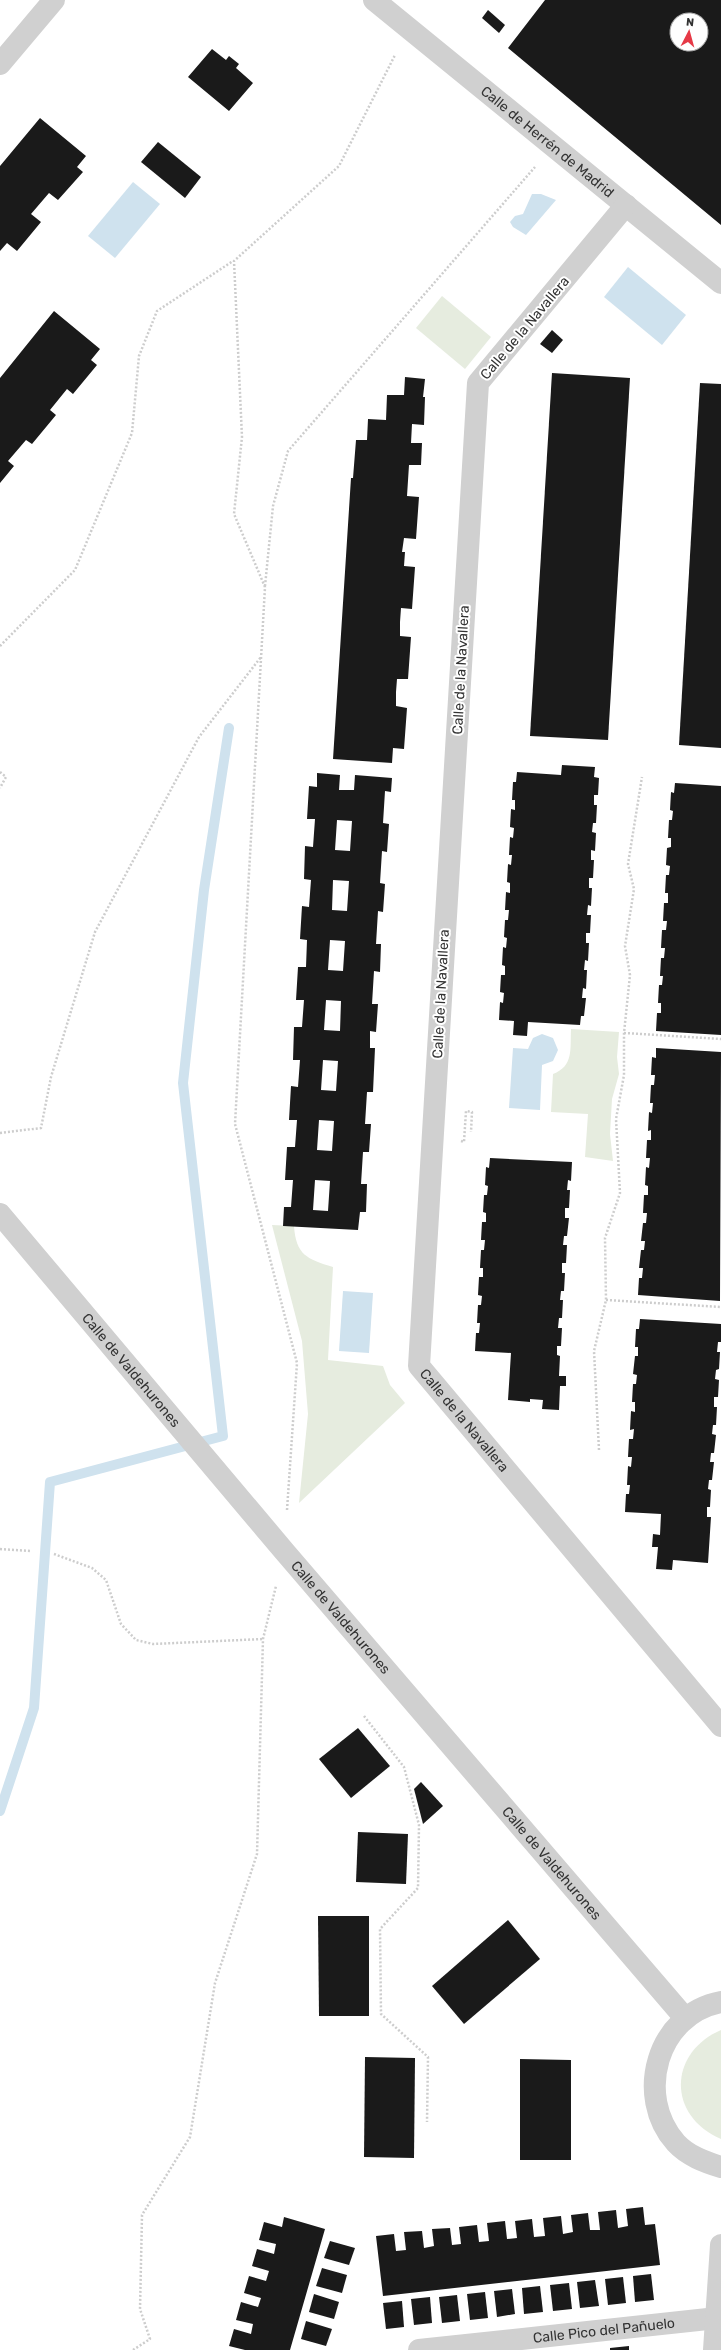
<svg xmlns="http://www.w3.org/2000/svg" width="721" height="2350" viewBox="0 0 721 2350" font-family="Rubik,sans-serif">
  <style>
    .green { fill: #e6ecdf }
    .water { fill: #cfe2ee }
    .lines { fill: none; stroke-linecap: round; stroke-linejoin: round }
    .stream { stroke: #cfe2ee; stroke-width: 10 }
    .building { fill: #1a1a1a; fill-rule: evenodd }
    .path { stroke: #cdcdcd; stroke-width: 2.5; stroke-dasharray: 2 2; stroke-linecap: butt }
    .street { stroke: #d0d0d0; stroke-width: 22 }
    .labels { text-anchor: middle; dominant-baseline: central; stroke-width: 4; stroke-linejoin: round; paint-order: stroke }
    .street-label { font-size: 14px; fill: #333; stroke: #fff }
  </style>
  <rect width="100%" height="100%" fill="#fff"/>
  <g class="green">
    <path d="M442,296L491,337L465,369L416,328Z"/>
    <path d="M571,1029L619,1032L617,1057L619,1074L612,1099L610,1134L613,1161L585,1157L588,1114L551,1112L553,1074C574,1066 570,1049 571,1029Z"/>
    <path d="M272,1225L294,1226C296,1255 307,1259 333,1267L328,1360L383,1366L390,1385L405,1403L299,1503L308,1414L302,1341Z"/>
    <path d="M721,2030V2139C667,2116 668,2053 721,2030Z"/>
  </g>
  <g class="water">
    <path d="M133,182L160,204L115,258L88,236Z"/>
    <path d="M532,194H541L556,200L526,235L513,227L510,222L515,216L523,214Z"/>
    <path d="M628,267L686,315L662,345L604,297Z"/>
    <path d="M542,1034L553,1038L558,1050L553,1061L542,1065L540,1110L509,1108L513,1048L528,1049L533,1038Z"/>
    <path d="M343,1291L373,1293L369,1353L339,1351Z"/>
  </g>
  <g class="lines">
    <path class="stream" d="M0,1811L34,1708L50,1482L223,1436L183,1083L204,890L229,728"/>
  </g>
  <g class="building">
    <path d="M545,0H721V225L508,48ZM677,20H701V44H677Z"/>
    <path d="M488,10L505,25L499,33L482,18Z"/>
    <path d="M212,49L226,60L229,56L239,64L236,68L253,83L229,111L188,77Z"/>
    <path d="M40,118L86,156L77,167L83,172L58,200L49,193L31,214L41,222L17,251L7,243L0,251V166Z"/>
    <path d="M158,142L201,177L185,198L141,162Z"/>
    <path d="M54,311L100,349L91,360L97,365L73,394L67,389L50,410L56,415L32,444L26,440L8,461L14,466L0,483V378Z"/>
    <path d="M552,330L563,340L552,353L540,344Z"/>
    <path d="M552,373L630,378L608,740L530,736Z"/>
    <path d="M405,377L425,379L423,397H425L424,425L412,424L411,443H422L421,465H409L407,496L419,497L416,539L404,538L402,552H405L404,566L415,567L412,609L401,608L400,622V636L411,637L408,679H397L396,692V706L407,708L404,749L393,748L392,763L333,759L351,478H353L356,440H367L368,419L386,420L387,395H404Z"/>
    <path d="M700,383L721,384V748L679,745Z"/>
    <path d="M562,765L595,767L594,777L599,778L598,795H594V805H597L596,823H593L592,832L596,833L595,851L591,850V860H594L593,878H589V888H592L591,906L588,905L587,915H591L590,933H586V943H589L588,961L585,960L584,970H587L586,989L583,988L582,998H586L584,1016H581L580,1025L528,1022L527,1036L513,1035L514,1021L499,1020L500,1002L503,1003L504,993L500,992L501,975H505V966L502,965L503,947L506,948L507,938L504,937L505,920H508L509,910H505L506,892L510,893V883L507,882L508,864L511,865L512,855H509L510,837L513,838L514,828L510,827L511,809L515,810V800H512L513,782H516L517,772L561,775Z"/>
    <path d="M317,773L340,775L339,790H354L355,775L392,778L391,792L385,791L383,823L389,824L387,852L382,851L380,883L385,884L383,912L378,911L376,944H381L380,972L374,971L372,1004H378L376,1032L370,1031V1048H375L373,1092H367L365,1124H371L369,1152H363L361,1184H367L366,1212H360L358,1230L283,1226L284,1207H291L293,1180H285L287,1147H295L297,1120H289L291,1086L298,1087L300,1060H293L294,1027H302L304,1000H296L298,967H306L307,940L300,939L302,906L309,907L311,880L304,879L305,846L313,847L315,819H307L309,786L317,787ZM337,820L352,821L350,851L335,850ZM333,880L349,881L347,911L332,910ZM330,940L345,941L343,971L328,970ZM326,1000L341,1001L340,1031L324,1030ZM323,1060L338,1061L336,1091L321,1090ZM319,1120L334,1121L332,1151L317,1150ZM315,1180L330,1181L328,1211L313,1210Z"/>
    <path d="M675,783L721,786V1035L656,1031L657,1013H661V1003H658L659,985H662L663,976H660L661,958H664L665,948H661L662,930H666L667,921H663L664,903H668V893H665L666,875H669L670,866L666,865L667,848L671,847V838H668L669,820H672L673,811L670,810L671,792L674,793Z"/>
    <path d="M656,1048L721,1052L720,1301L638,1295L639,1278H642L643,1268H639L641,1250H644L645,1241H641L643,1223H646L647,1213H643L644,1195H648V1186L645,1185L646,1167L649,1168L650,1158H646L647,1140H651V1130L648,1131L649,1112L652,1113L653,1103H650L651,1085H654L655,1075H651L652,1057L656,1058Z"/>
    <path d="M490,1158L572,1162L571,1181L568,1180L567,1190H570L569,1208H565V1218H569L567,1236H564L563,1245H567L566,1263H562V1273H565L564,1291H561L560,1300H563L562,1318H559L558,1328H562L561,1346H557V1355L560,1356L559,1376H566V1386H560L559,1410L542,1409L543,1400L530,1399V1402L508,1400L511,1353L475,1351L476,1333H479L480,1323H477L478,1305H481L482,1296L478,1295L479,1277H483V1268H480L481,1250H484L485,1240H481L482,1222H486V1213L483,1212L484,1195H487L488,1186L485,1185L486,1167L489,1168Z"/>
    <path d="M640,1319L721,1324V1342H718L717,1352H720L719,1369L716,1370L715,1379L719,1380L718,1397H714V1407H717L716,1425H713L712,1434L716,1435L714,1453H711L710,1462H714L712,1480H709L708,1489L711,1490L710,1507H707V1517H711L708,1563L673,1560L672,1570L656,1569L658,1547H652L653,1534L660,1535L661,1514L625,1512L626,1494H629L630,1485H627L628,1466L631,1467L632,1457H628L629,1439H633L634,1429L630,1430L631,1411L635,1412V1402H632L633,1384H636L637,1375L633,1374L635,1356H638V1347H635L636,1329H639Z"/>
    <path d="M358,1728L390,1766L351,1798L319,1759Z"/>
    <path d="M421,1782L443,1806L423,1824L414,1789Z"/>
    <path d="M358,1832L408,1834L406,1884L356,1882Z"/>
    <path d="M318,1916H369V2016H319Z"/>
    <path d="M508,1920L540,1959L464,2024L432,1986Z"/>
    <path d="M365,2057L415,2058L414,2158L364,2157Z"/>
    <path d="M520,2059L571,2060V2160H520Z"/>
    <path d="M643,2207L645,2225L655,2224L660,2265L383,2296L376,2236L394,2234L396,2251L406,2250L404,2232L422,2231L424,2248L434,2246L432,2229L450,2228L452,2245L461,2244L459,2227L477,2225L479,2242L489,2241L487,2223L505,2221L507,2239L517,2238L515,2221L532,2219L534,2237L545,2236L543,2218L561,2216L563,2234L573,2232L571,2215L588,2213L590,2230H600L598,2212L616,2210L618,2228L628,2226L626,2209Z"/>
    <path d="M284,2217L325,2229L290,2350H245L229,2346L234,2329L251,2334L253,2324L236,2320L241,2302L258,2307L261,2298L244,2293L249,2276L266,2281L269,2271L252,2266L257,2249L274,2254L276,2244L259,2240L264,2222L282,2227Z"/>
    <path d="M330,2241L355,2248L349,2265L324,2258Z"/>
    <path d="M322,2268L347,2275L342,2293L316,2286Z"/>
    <path d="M651,2274L654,2300L635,2302L633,2276Z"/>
    <path d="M623,2277L626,2303L608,2305L605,2279Z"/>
    <path d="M595,2280L599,2306L580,2308L577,2282Z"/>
    <path d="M569,2283L572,2309L553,2311L550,2285Z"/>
    <path d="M540,2286L543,2312L524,2314L522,2288Z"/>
    <path d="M512,2289L515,2314L497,2317L494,2291Z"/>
    <path d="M485,2292L488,2318L470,2320L467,2294Z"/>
    <path d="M314,2294L339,2302L334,2319L309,2312Z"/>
    <path d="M457,2295L460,2321L442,2323L439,2297Z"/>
    <path d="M430,2297L432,2323L414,2325L411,2299Z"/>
    <path d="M402,2301L404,2327L386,2329L383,2303Z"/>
    <path d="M306,2321L332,2329L326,2346L301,2339Z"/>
    <path d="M629,2346V2350H610V2348Z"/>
  </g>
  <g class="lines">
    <g class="path">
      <path d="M265,586L273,506L288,451L535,167"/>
      <path d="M0,646L75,570L132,433L139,356L157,311L233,261"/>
      <path d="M0,772L6,777L0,788"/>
      <path d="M624,1033L721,1039"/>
      <path d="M0,1133L41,1128L51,1077L95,932L199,737L261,657"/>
      <path d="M461,1141L464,1142L466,1111L472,1112L471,1132"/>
      <path d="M606,1300L721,1307"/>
      <path d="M599,1450L594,1351L606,1300L605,1238L620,1193L616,1119L624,1075V1033L630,975L625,946L634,889L628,864L642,777"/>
      <path d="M287,1510L297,1363L235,1124L265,587L234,514L242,437L234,261L339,166L395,55"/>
      <path d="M0,1549L30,1551"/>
      <path d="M54,1554L92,1568L106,1580L121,1624L136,1640L153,1644L263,1639"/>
      <path d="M364,1716L404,1767L419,1825L418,1888L380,1929L381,2014L428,2057L427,2122"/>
      <path d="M133,2350L150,2339L140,2309L142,2215L190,2137L215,1983L257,1854L263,1639L276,1586"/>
    </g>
    <g class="street">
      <path id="s1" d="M374,0L721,283"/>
      <path d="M0,64L54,0"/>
      <path id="s2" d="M626,205L478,383L419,1366L721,1726"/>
      <path id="s3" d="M0,1214L284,1551L685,2018"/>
      <path d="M721,2002C657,2014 634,2096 676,2143C688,2156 705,2162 721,2167"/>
      <path id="s4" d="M419,2350L717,2318"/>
      <path d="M714,2350L721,2245"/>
    </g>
  </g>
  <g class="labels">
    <g class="street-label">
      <text stroke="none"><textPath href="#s1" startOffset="224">Calle de Herrén de Madrid</textPath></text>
      <text transform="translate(525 328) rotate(-50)">Calle de la Navallera</text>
      <text transform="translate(461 670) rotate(-87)">Calle de la Navallera</text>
      <text transform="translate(441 994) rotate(-87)">Calle de la Navallera</text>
      <text stroke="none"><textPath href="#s3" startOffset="204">Calle de Valdehurones</textPath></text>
      <text stroke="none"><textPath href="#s2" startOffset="1287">Calle de la Navallera</textPath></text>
      <text stroke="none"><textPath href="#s3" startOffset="528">Calle de Valdehurones</textPath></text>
      <text stroke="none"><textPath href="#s3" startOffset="852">Calle de Valdehurones</textPath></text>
      <text stroke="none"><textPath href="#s4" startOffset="186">Calle Pico del Pañuelo</textPath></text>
    </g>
  </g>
  <g transform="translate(689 32) rotate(6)"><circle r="19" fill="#ffffff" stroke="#adadad"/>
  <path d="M0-3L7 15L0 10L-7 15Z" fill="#e63946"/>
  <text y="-6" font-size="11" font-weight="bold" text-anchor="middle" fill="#333333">N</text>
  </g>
</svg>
